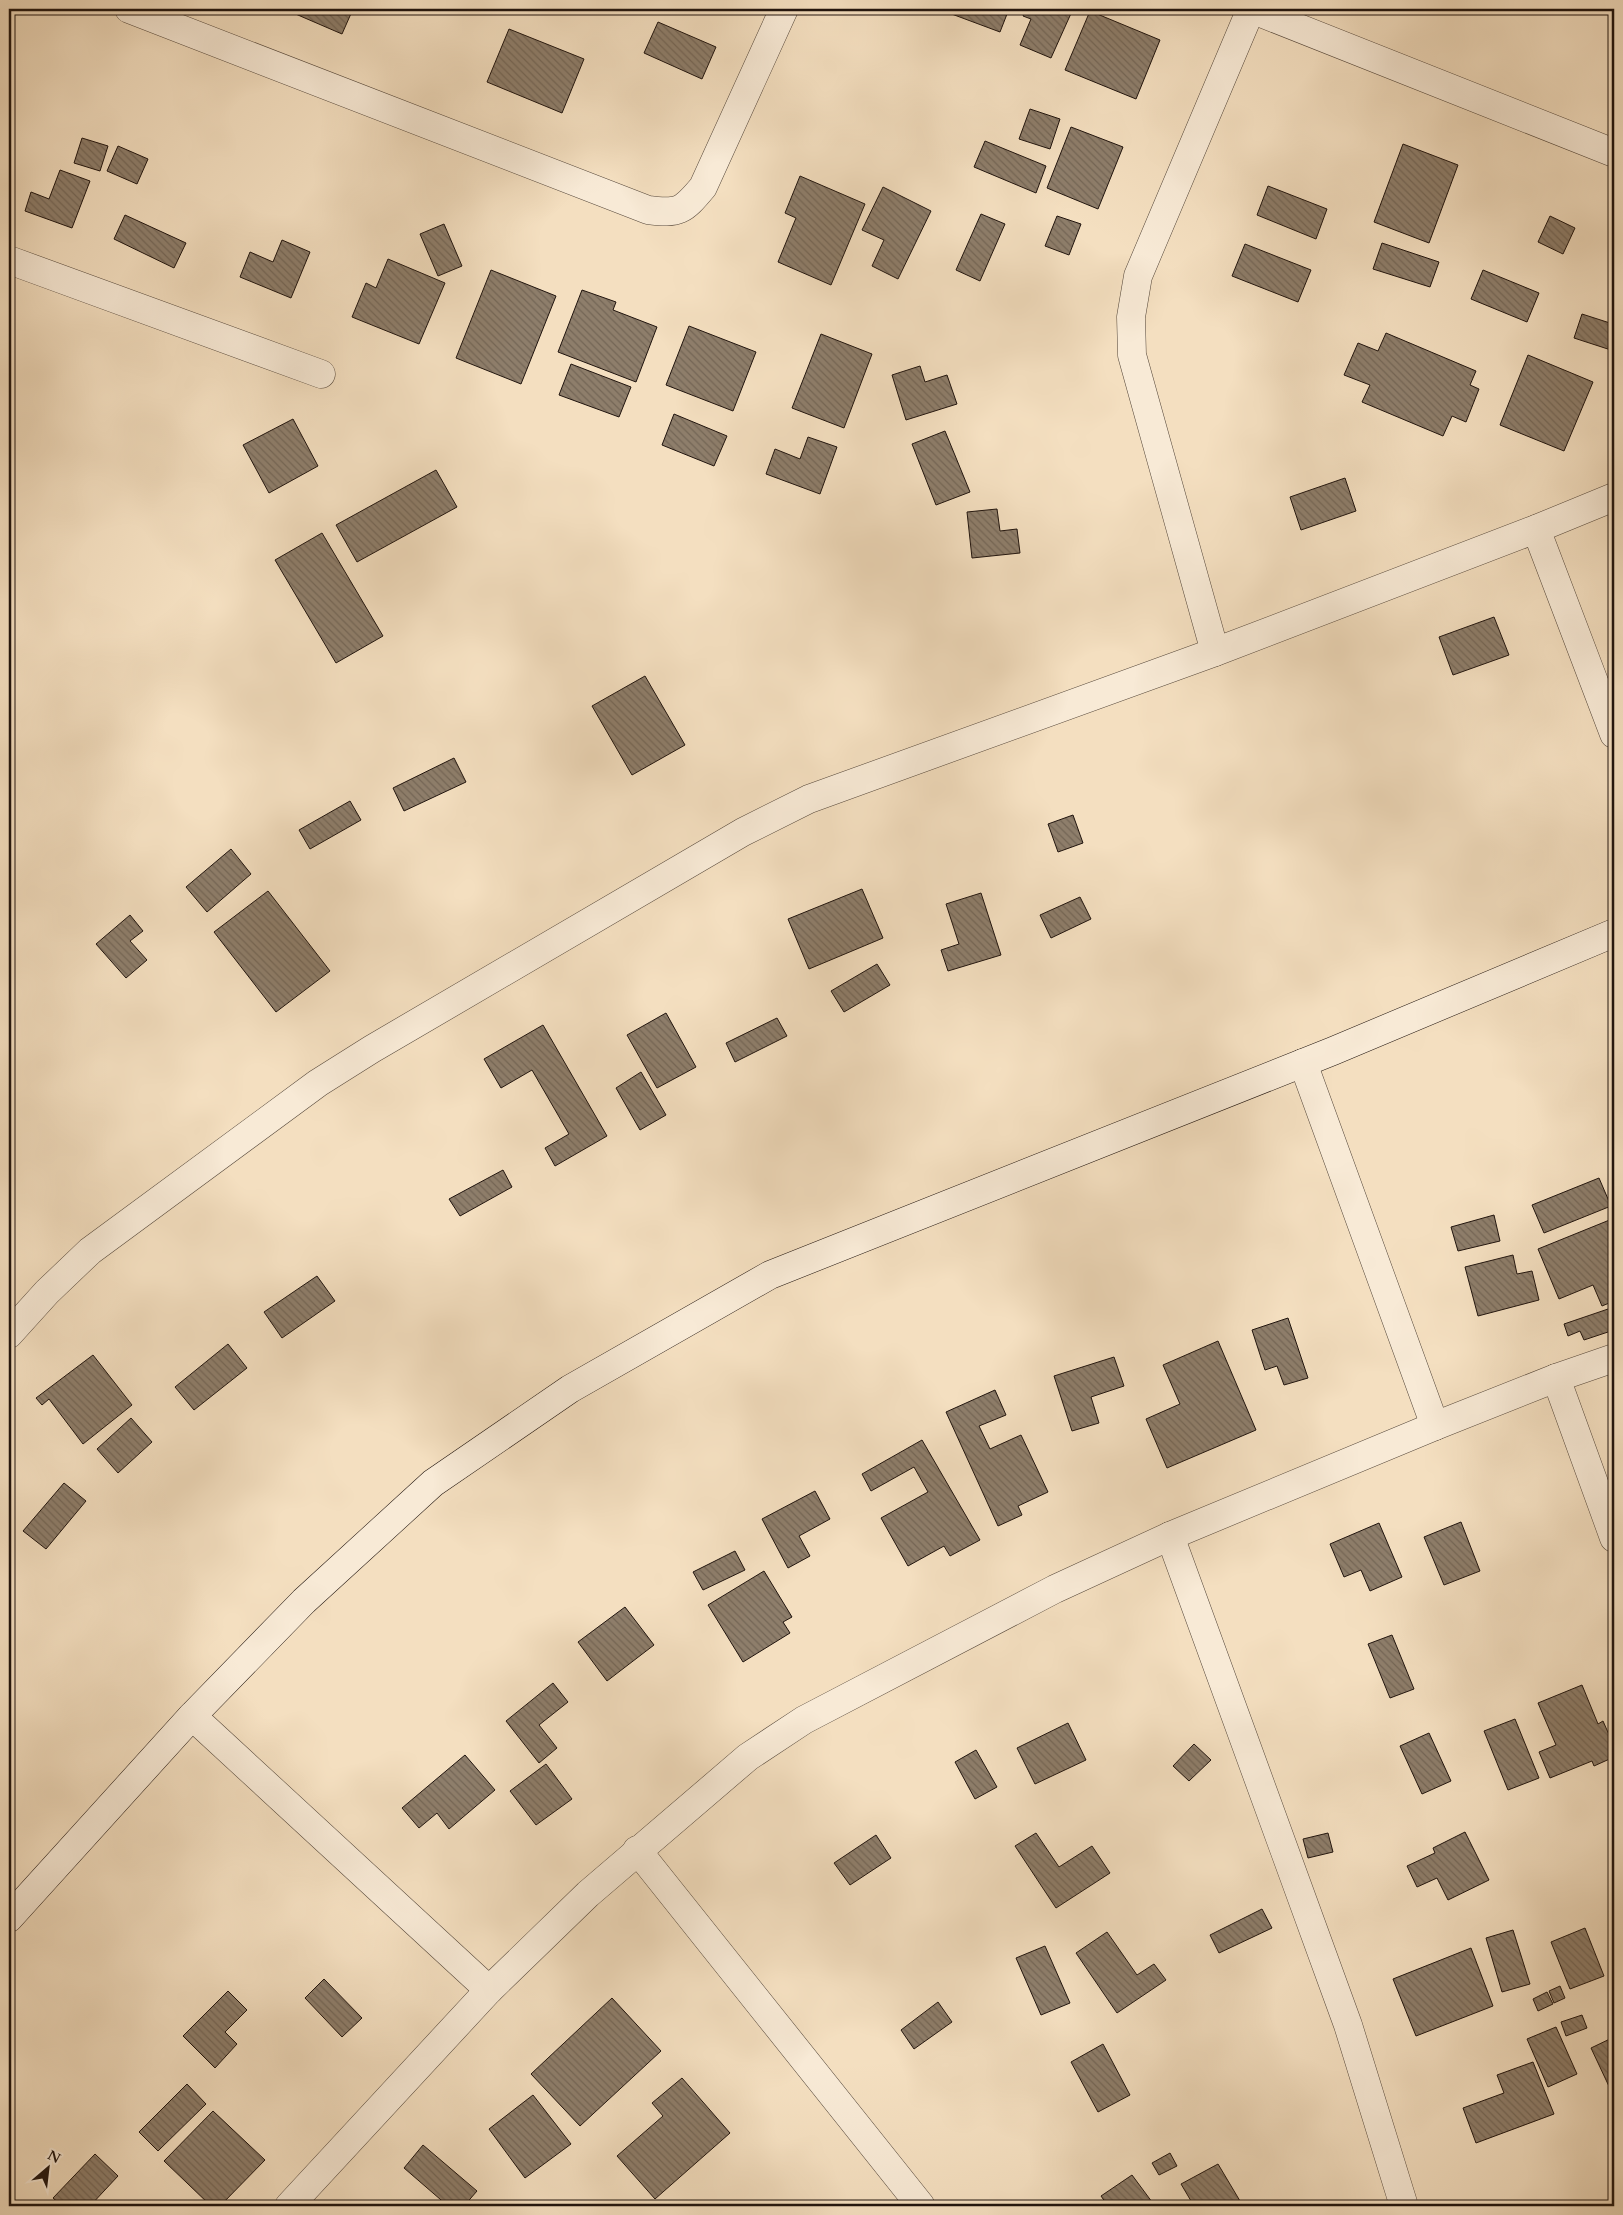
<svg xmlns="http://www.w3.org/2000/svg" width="1623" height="2215" viewBox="0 0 1623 2215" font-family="Cardo,serif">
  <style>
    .building { fill: url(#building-back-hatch); stroke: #20140e }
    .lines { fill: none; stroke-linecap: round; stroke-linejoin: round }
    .street-casing { stroke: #55473a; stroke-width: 29 }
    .secondary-casing { stroke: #20140e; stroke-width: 29 }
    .street { stroke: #f8ead6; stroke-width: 28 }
    .secondary { stroke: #f8ead6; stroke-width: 28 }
  </style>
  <defs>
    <pattern id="building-back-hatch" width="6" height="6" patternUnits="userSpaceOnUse" patternTransform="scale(1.25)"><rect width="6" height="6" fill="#8e7e6b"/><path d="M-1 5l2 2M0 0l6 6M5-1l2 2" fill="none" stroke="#746656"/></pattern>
  </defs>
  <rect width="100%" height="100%" fill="#f4dfc0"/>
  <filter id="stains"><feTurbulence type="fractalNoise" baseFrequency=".004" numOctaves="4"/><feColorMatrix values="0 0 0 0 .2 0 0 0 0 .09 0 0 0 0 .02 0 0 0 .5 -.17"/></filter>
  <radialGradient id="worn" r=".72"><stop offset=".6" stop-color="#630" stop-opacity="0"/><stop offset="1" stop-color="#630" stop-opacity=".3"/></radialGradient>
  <g class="building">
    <path d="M284,9H353L342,34Z"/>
    <path d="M951,9H1009L1000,32L949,13Z"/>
    <path d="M1026,9H1073L1051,58L1020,45L1031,19L1023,16Z"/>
    <path d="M1090,11L1160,40L1136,99L1065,70Z"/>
    <path d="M658,22L716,47L702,79L644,53Z"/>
    <path d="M509,29L584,59L562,113L487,82Z"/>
    <path d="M1030,109L1060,119L1050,149L1019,139Z"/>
    <path d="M1071,127L1123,147L1098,209L1047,188Z"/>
    <path d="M82,138L108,146L100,171L74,163Z"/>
    <path d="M985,141L1046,166L1036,193L974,167Z"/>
    <path d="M1403,144L1458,165L1429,243L1374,222Z"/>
    <path d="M118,146L148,159L137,184L107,171Z"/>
    <path d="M60,170L90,181L72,228L25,211L31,192L49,199Z"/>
    <path d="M800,176L865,204L831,285L778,262L796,218L785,213Z"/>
    <path d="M1268,186L1327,209L1316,239L1257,215Z"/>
    <path d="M883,187L931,211L898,279L872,266L884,240L862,230Z"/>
    <path d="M981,214L1005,224L980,281L956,270Z"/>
    <path d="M125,215L186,243L174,268L114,239Z"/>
    <path d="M1057,216L1081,224L1069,255L1045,246Z"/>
    <path d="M1550,216L1575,228L1563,254L1538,242Z"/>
    <path d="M444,224L462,266L438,276L420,234Z"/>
    <path d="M282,240L310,252L291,298L240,277L250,252L273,262Z"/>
    <path d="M1382,243L1439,262L1430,287L1373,269Z"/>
    <path d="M1245,244L1311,270L1298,302L1232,276Z"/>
    <path d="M388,259L445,283L419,344L352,317L366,283L376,288Z"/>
    <path d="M491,270L556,296L521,384L456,358Z"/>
    <path d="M1483,270L1539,293L1527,322L1471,299Z"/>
    <path d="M582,290L616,302L613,310L657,327L636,382L558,352Z"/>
    <path d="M1582,314L1613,324L1614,321V351L1574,338Z"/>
    <path d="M689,326L756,352L733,411L666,385Z"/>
    <path d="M1386,333L1476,371L1470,385L1479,389L1466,422L1452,416L1443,436L1362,402L1370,385L1344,375L1358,343L1378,351Z"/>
    <path d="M821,334L872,354L844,428L792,408Z"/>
    <path d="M1528,355L1593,382L1564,451L1500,425Z"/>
    <path d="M571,364L631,387L619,417L559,395Z"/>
    <path d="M920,366L925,382L947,375L957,404L906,420L892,375Z"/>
    <path d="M674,414L727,436L714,466L662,445Z"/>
    <path d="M293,419L318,466L269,493L243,445Z"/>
    <path d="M945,431L970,492L936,505L912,444Z"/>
    <path d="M808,437L837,447L820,494L766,474L775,449L800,459Z"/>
    <path d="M436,470L457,507L357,562L336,525Z"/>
    <path d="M1345,478L1356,511L1301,530L1290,497Z"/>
    <path d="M997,509L1000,531L1017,529L1020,553L972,558L967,512Z"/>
    <path d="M322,533L383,636L336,663L275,560Z"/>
    <path d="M1494,617L1509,655L1453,675L1439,637Z"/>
    <path d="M645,676L685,745L632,775L592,706Z"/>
    <path d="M454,758L466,782L404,811L393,788Z"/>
    <path d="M350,801L361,820L310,849L299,830Z"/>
    <path d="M1073,815L1083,843L1058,852L1048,824Z"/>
    <path d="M231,849L251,874L207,912L186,887Z"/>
    <path d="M862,889L883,938L809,969L788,919Z"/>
    <path d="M268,891L330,971L276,1012L214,932Z"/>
    <path d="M981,893L1001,955L948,971L941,950L959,944L946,904Z"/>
    <path d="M1080,897L1091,919L1051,938L1040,915Z"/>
    <path d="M130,915L143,931L130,941L147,960L126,978L96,944Z"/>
    <path d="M877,964L890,985L844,1012L831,991Z"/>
    <path d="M666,1013L696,1067L657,1088L627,1035Z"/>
    <path d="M777,1018L787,1036L735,1062L726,1043Z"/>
    <path d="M543,1025L607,1136L555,1166L545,1148L569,1134L532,1070L501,1088L484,1059Z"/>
    <path d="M641,1072L666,1115L640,1130L616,1088Z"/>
    <path d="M503,1170L512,1187L460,1216L449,1199Z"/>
    <path d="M1599,1178L1611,1206L1544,1233L1532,1205Z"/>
    <path d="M1494,1215L1500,1241L1458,1251L1451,1227Z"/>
    <path d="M1612,1219L1614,1226V1301L1602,1306L1593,1285L1559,1299L1538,1249Z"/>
    <path d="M1513,1255L1517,1274L1532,1271L1539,1300L1478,1316L1465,1267Z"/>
    <path d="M317,1276L335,1301L282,1338L264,1312Z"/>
    <path d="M1611,1308L1614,1318V1330L1584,1340L1580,1331L1568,1336L1564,1324Z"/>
    <path d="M1288,1318L1308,1378L1284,1385L1277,1366L1265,1370L1252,1330Z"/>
    <path d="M1218,1341L1256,1430L1167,1468L1146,1419L1180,1404L1163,1365Z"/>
    <path d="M228,1344L247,1368L194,1410L175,1387Z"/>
    <path d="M93,1355L132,1405L83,1444L49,1399L42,1405L36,1398Z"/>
    <path d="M1114,1357L1124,1386L1091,1397L1099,1423L1072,1431L1054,1376Z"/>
    <path d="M995,1390L1006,1415L979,1426L990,1449L1021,1435L1048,1492L1018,1506L1022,1515L998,1526L946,1412Z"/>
    <path d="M131,1418L152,1442L118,1473L97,1449Z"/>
    <path d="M922,1440L980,1540L950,1556L944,1546L908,1566L881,1518L928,1492L914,1467L871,1491L862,1474Z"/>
    <path d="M64,1483L86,1501L46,1549L23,1531Z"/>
    <path d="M815,1491L830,1519L799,1536L810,1556L788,1568L762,1519Z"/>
    <path d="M1461,1522L1480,1571L1444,1585L1424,1537Z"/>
    <path d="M1379,1523L1402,1577L1370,1591L1361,1570L1344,1577L1330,1544Z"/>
    <path d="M735,1551L745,1570L703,1590L693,1572Z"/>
    <path d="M764,1571L792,1617L783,1622L790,1633L743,1662L708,1605Z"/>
    <path d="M625,1607L654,1645L607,1681L578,1642Z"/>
    <path d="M1392,1635L1414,1689L1390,1698L1368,1644Z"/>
    <path d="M553,1683L568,1702L539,1725L557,1748L539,1763L506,1721Z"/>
    <path d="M1582,1685L1598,1724L1603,1721L1614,1746V1757L1594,1766L1592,1761L1550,1778L1539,1752L1556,1745L1538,1703Z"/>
    <path d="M1515,1719L1539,1778L1508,1790L1484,1731Z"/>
    <path d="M1068,1723L1086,1760L1035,1784L1017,1748Z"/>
    <path d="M1429,1733L1451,1781L1422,1794L1400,1746Z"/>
    <path d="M1194,1744L1211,1760L1189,1781L1173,1766Z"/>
    <path d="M976,1750L997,1787L975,1799L955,1762Z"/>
    <path d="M465,1755L495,1790L449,1829L437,1813L419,1828L402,1808Z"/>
    <path d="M546,1764L572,1799L536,1825L510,1791Z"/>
    <path d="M1465,1832L1489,1880L1448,1900L1437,1878L1417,1887L1407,1866L1435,1853L1433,1848Z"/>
    <path d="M1036,1833L1059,1867L1092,1846L1110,1873L1056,1908L1015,1846Z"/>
    <path d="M1328,1833L1333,1852L1308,1858L1303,1839Z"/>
    <path d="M876,1835L891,1858L850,1885L834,1863Z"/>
    <path d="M1262,1909L1272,1928L1219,1953L1210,1935Z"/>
    <path d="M1585,1928L1604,1976L1570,1989L1551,1942Z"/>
    <path d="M1513,1930L1530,1984L1502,1992L1486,1938Z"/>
    <path d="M1107,1932L1137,1975L1154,1964L1166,1980L1117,2013L1076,1953Z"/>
    <path d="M1045,1946L1070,2003L1041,2015L1016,1958Z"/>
    <path d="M1471,1948L1493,2006L1416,2036L1393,1979Z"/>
    <path d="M324,1979L362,2018L342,2037L305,1998Z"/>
    <path d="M1560,1986L1565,1998L1554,2003L1549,1991Z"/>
    <path d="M228,1991L247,2010L225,2032L237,2044L215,2068L183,2036Z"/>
    <path d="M1547,1992L1553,2004L1538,2011L1533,1999Z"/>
    <path d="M612,1998L661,2051L580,2126L531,2074Z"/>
    <path d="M938,2002L952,2022L914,2049L901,2030Z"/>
    <path d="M1582,2015L1587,2028L1566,2036L1561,2022Z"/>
    <path d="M1556,2027L1577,2074L1548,2087L1527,2039Z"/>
    <path d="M1614,2037V2097L1591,2048Z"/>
    <path d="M1103,2044L1130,2095L1098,2112L1071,2062Z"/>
    <path d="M1533,2062L1554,2114L1476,2143L1463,2108L1504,2093L1497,2075Z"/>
    <path d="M682,2078L730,2133L655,2199L617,2156L663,2116L652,2103Z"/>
    <path d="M187,2084L206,2104L158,2151L139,2132Z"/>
    <path d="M533,2095L571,2144L525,2178L489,2129Z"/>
    <path d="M213,2111L265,2160L220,2206H211L164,2161Z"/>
    <path d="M423,2145L477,2191L464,2206H448L404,2168Z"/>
    <path d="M1170,2153L1177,2166L1159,2175L1152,2163Z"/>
    <path d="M95,2154L118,2176L90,2206H62L53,2198Z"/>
    <path d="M1218,2164L1243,2206H1194L1181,2184Z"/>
    <path d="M1132,2175L1155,2206H1108L1101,2196Z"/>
  </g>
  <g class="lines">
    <defs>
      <g id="street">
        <path d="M129,9L648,210C679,214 683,211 703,187L784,9"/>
        <path d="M1251,9L1614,153"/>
        <path d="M9,260L321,374"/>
        <path d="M1536,529L1614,734"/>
        <path d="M1215,652L1132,355L1131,317L1138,276L1251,9"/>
        <path d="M1303,1063L1435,1426"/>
        <path d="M9,1334L47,1292L90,1251L318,1083L372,1049L743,832L809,799L1215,652L1536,529L1614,497"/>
        <path d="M1556,1378L1614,1538"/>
        <path d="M1170,1536L1348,2025L1404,2206"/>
        <path d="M192,1716L489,1990"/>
        <path d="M637,1850L921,2206"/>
        <path d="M289,2206L489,1990L588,1894L748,1757L804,1720L1055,1589L1170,1536L1435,1426L1556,1378L1614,1358"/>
      </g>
      <path id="secondary" d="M9,1918L192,1716L304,1601L433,1483L570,1389L770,1275L1333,1051L1614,933"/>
    </defs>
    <use href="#street" class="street-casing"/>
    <use href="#secondary" class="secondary-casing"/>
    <use href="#street" class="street"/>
    <use href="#secondary" class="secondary"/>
  </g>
  <rect width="1623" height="2215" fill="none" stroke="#f4dfc0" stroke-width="30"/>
  <rect x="10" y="10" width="1603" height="2195" fill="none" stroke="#20140e" stroke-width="2.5"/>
  <rect x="15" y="15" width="1593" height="2185" fill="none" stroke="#20140e"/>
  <g transform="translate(48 2168) rotate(28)" stroke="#f8ead6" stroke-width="4" paint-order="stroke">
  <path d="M0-4L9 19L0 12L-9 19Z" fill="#20140e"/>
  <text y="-8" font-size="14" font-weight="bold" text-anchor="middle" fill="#20140e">N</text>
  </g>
  <rect width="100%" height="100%" filter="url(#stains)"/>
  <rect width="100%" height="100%" fill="url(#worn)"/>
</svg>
